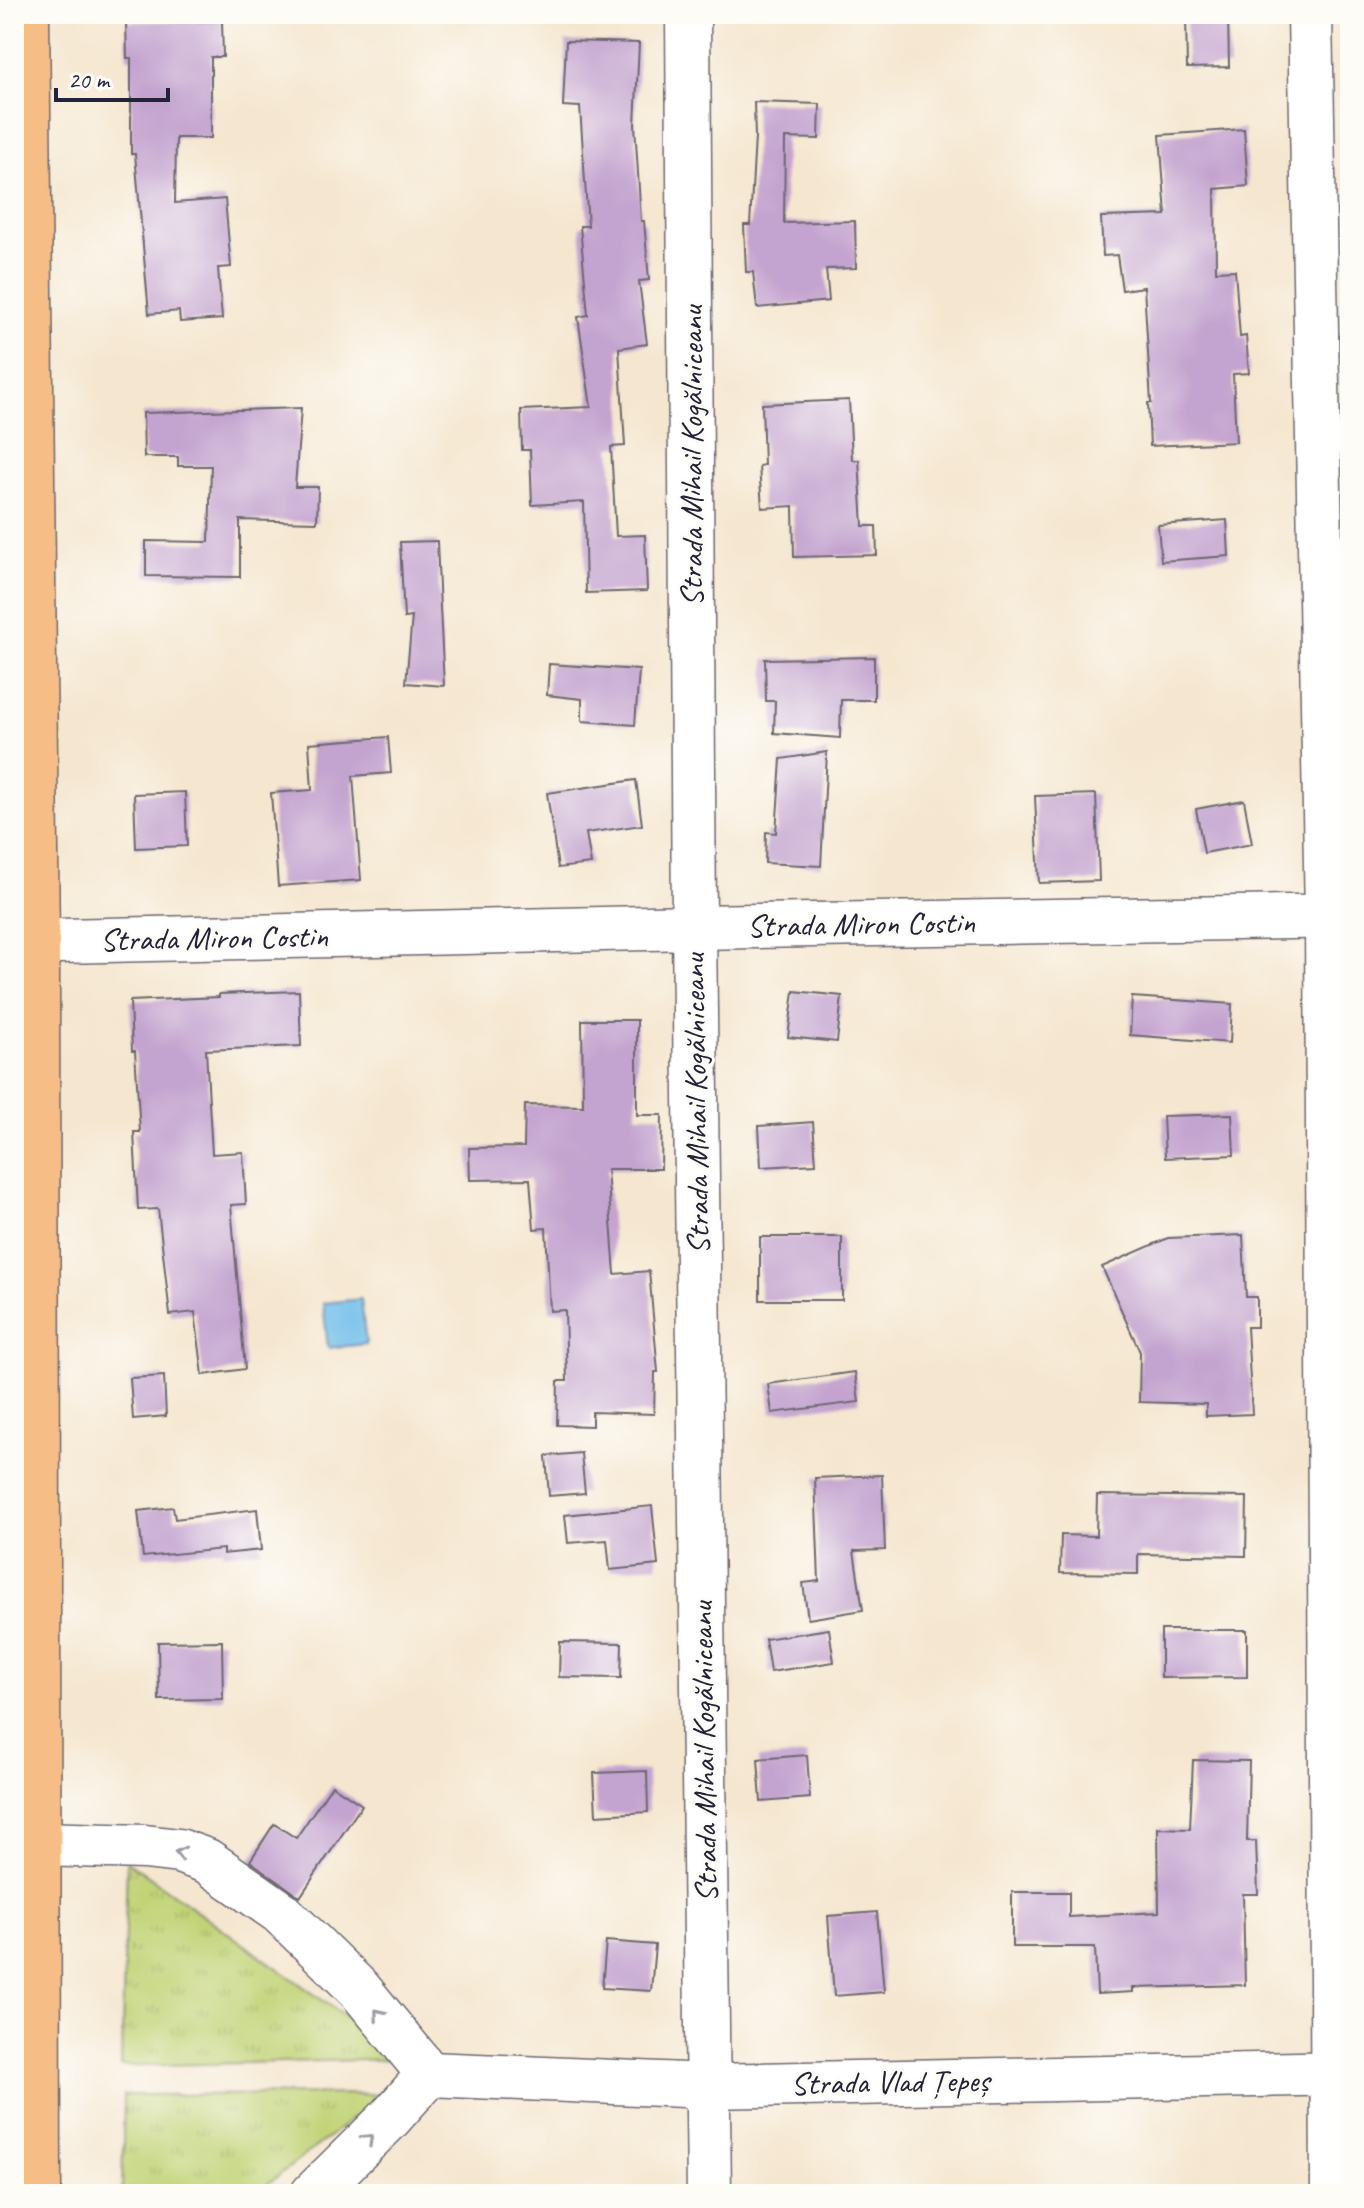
<svg xmlns="http://www.w3.org/2000/svg" width="1364" height="2208" viewBox="0 0 1364 2208" font-family="Caveat,sans-serif">
  <style>
    .grass { fill: url(#grass-tufts); stroke: #727a58; stroke-width: 2 }
    .water { fill: #71bdea; stroke: #4a7092; stroke-width: 2 }
    .building { fill: #c3a3cf }
    .lines { fill: none; stroke-linecap: round; stroke-linejoin: round }
    .minor-casing { stroke: #6c676f; stroke-width: 47 }
    .major-casing { stroke: #6c676f; stroke-width: 47 }
    .minor { stroke: #fff; stroke-width: 44 }
    .major { stroke: #f6be86; stroke-width: 44 }
    .oneway { stroke: #9c9ca7 }
    .labels { text-anchor: middle; dominant-baseline: central; stroke-width: 6; stroke-linejoin: round; paint-order: stroke }
    .street-label { font-size: 32px; fill: #22223b; stroke: #fdfcf7 }
  </style>
  <defs>
    <pattern id="grass-tufts" width="24" height="20" patternUnits="userSpaceOnUse" patternTransform="scale(2)"><rect width="24" height="20" fill="#c1d376"/><path d="M3 7l-1-3M5 7V3M7 7l1-3M15 17l-1-3M17 17v-4M19 17l1-3" fill="none" stroke="#a6b567"/></pattern>
  </defs>
  <rect width="100%" height="100%" fill="#fdfcf7"/>
  <filter id="ink" filterUnits="userSpaceOnUse"><feTurbulence type="fractalNoise" baseFrequency=".0125" numOctaves="2"/><feDisplacementMap in="SourceGraphic" scale="16" xChannelSelector="R" yChannelSelector="G"/><feConvolveMatrix kernelMatrix="1 2 1 2 8 2 1 2 1" color-interpolation-filters="sRGB"/></filter>
  <filter id="wash" filterUnits="userSpaceOnUse"><feTurbulence type="fractalNoise" baseFrequency=".006" numOctaves="4" result="noise"/><feDisplacementMap in="SourceGraphic" scale="32" xChannelSelector="R" yChannelSelector="G"/><feGaussianBlur stdDeviation="1.8" result="paint"/><feColorMatrix in="noise" values="0 0 0 0 0 0 0 0 0 0 0 0 0 0 0 0 0 1.4 0 .05"/><feComposite in="paint" operator="in"/></filter>
  <g filter="url(#wash)">
    <rect width="100%" height="100%" fill="#f5e6cf"/>
    <g class="grass">
      <path d="M127,1861L405,2059L121,2066Z"/>
      <path d="M385,2094L254,2194H122L124,2095Z"/>
    </g>
    <path class="water" d="M361,1299L366,1344L328,1348L323,1303Z"/>
    <g id="blocks">
      <g class="building">
        <path d="M1186,14H1228L1229,67L1187,68Z"/>
        <path d="M222,21L223,57H211V138H176L175,203L225,199L231,267L218,268L222,319L180,322L179,311L149,314L135,154H131V58H127L126,22Z"/>
        <path d="M566,41L639,43L635,125L641,221H644L649,280L639,281L647,344L619,348L625,446L611,447L616,536L645,535L647,591L586,593L584,502L532,505L530,450H522L521,410L591,407L578,317L588,315L580,226H588L580,107L563,106Z"/>
        <path d="M754,102L820,104L819,139L785,138L784,223L855,221L856,268L826,269L829,301L757,308L753,272H746L744,225H750L755,137Z"/>
        <path d="M1244,129L1248,186L1215,189L1216,271L1235,270L1240,337L1246,336L1249,373L1233,374L1236,442L1150,446L1148,403H1151L1144,287L1122,290L1117,255L1103,256L1101,217L1166,215L1160,135Z"/>
        <path d="M849,400L852,460H859L863,526H876L877,555L794,557L793,506L762,508L759,466L764,465L762,404Z"/>
        <path d="M301,408L295,487H318L317,522L240,520V577L146,576V541L209,542L211,466H178V457H144L143,413Z"/>
        <path d="M1227,520L1229,556L1161,561L1158,525Z"/>
        <path d="M437,541L439,588L444,686L406,683L412,617L404,618L400,542Z"/>
        <path d="M874,657V700H841L840,738L774,733L775,701H766L765,659Z"/>
        <path d="M549,664L639,670L635,725L582,721V699L547,695Z"/>
        <path d="M388,737L391,773L353,776L361,880L278,886L271,793L312,790L309,743Z"/>
        <path d="M827,752L821,866L765,863L766,832L776,833L781,759Z"/>
        <path d="M636,780L642,825L586,833L591,864L558,868L547,793Z"/>
        <path d="M185,792L187,846L136,848L134,794Z"/>
        <path d="M1096,794L1099,881L1039,883L1035,796Z"/>
        <path d="M1244,800L1252,844L1204,853L1196,809Z"/>
        <path d="M299,991L301,1046L206,1050L212,1154L243,1152L246,1204L231,1205L245,1369L203,1375L195,1312L170,1315L158,1209L138,1210L134,1132H140L135,1051H132L130,1001L219,997V994Z"/>
        <path d="M794,991L842,996L837,1042L788,1037Z"/>
        <path d="M1132,997L1232,1004L1230,1043L1130,1035Z"/>
        <path d="M582,1020H637V1115H662L661,1169H607L615,1274L649,1271L658,1372H655L654,1414L592,1412V1426L557,1425L558,1381H567L565,1310L550,1311L546,1228L534,1229L530,1179L470,1180L469,1148L524,1147L525,1105L583,1106Z"/>
        <path d="M1232,1114L1234,1155L1165,1158L1163,1116Z"/>
        <path d="M813,1122L816,1164L761,1167L759,1126Z"/>
        <path d="M1243,1235L1246,1297H1257V1327H1247L1252,1414L1206,1416V1404L1139,1402L1140,1352L1102,1267L1168,1238Z"/>
        <rect x="760" y="1237" width="82" height="63"/>
        <path d="M855,1372L859,1402L772,1413L768,1384Z"/>
        <path d="M164,1376L166,1416L133,1419L130,1378Z"/>
        <path d="M581,1453L585,1493L549,1496L546,1456Z"/>
        <path d="M882,1475L885,1550L854,1551L863,1610L808,1619L803,1583L819,1581L815,1478Z"/>
        <path d="M1097,1495L1247,1497L1246,1556L1138,1554V1574L1060,1573L1061,1535L1096,1536Z"/>
        <path d="M652,1506L658,1565L610,1570L607,1540L568,1543L565,1515Z"/>
        <path d="M173,1507L175,1519L257,1509L261,1550L223,1554V1549L143,1557L138,1511Z"/>
        <path d="M829,1629L834,1662L770,1672L765,1639Z"/>
        <path d="M1161,1630H1247V1677L1161,1678Z"/>
        <path d="M222,1641L223,1699L159,1700L158,1642Z"/>
        <path d="M560,1642L622,1643L621,1678L559,1677Z"/>
        <path d="M807,1755L810,1798L761,1802L758,1759Z"/>
        <path d="M1193,1760L1249,1761L1247,1841H1256L1258,1894H1243L1245,1985L1133,1988V1992L1097,1994L1095,1947H1012V1892H1069V1917L1159,1912L1158,1828L1190,1829Z"/>
        <path d="M647,1771L648,1812L596,1815L594,1773Z"/>
        <path d="M332,1785L362,1805L300,1897L250,1861L274,1824L296,1838Z"/>
        <path d="M877,1912L884,1992L834,1996L828,1916Z"/>
        <path d="M606,1941L655,1945L651,1991L602,1988Z"/>
      </g>
    </g>
  </g>
  <g filter="url(#ink)">
    <use href="#blocks" fill-opacity="0" stroke="#6c676f" stroke-width="2"/>
    <g class="lines">
      <defs>
        <g id="minor">
          <path d="M688,14L694,927L709,2194"/>
          <path d="M1310,14L1327,916L1333,2194"/>
          <path d="M14,942L694,927L1350,916"/>
          <path d="M14,1846L38,1844L145,1847L179,1851L207,1861L280,1912L359,1989L429,2074"/>
          <path d="M429,2074L708,2086L1350,2073"/>
          <path d="M313,2194L390,2118L429,2074"/>
        </g>
        <path id="major" d="M27,14L37,942L39,2194"/>
      </defs>
      <use href="#minor" class="minor-casing"/>
      <use href="#major" class="major-casing"/>
      <use href="#minor" class="minor"/>
      <use href="#major" class="major"/>
    </g>
    <defs><path id="oneway-chevron" d="M-2-3.5L2.5 0L-2 3.5" fill="none" stroke-width="1.6" stroke-linecap="round" stroke-linejoin="round" transform="scale(2)"/></defs>
    <g class="oneway">
      <use href="#oneway-chevron" transform="translate(180 1853) rotate(-167)"/>
      <use href="#oneway-chevron" transform="translate(379 2014) rotate(-130)"/>
      <use href="#oneway-chevron" transform="translate(368 2139) rotate(-44)"/>
    </g>
  </g>
  <g class="labels">
    <g class="street-label">
      <text transform="translate(691 456) rotate(-90)">Strada Mihail Kogălniceanu</text>
      <text transform="translate(861 924) rotate(-1)">Strada Miron Costin</text>
      <text transform="translate(214 938) rotate(-1)">Strada Miron Costin</text>
      <text transform="translate(696 1104) rotate(-91)">Strada Mihail Kogălniceanu</text>
      <text transform="translate(704 1752) rotate(-91)">Strada Mihail Kogălniceanu</text>
      <text transform="translate(890 2082) rotate(-1)">Strada Vlad Țepeș</text>
    </g>
  </g>
  <rect width="1364" height="2208" fill="none" stroke="#fdfcf7" stroke-width="48"/>
  <path d="M56 88v12h112v-12" fill="none" stroke="#22223b" stroke-width="4"/>
  <text x="68" y="88" font-size="24" fill="#22223b" stroke="#fdfcf7" stroke-width="6" paint-order="stroke">20 m</text>
</svg>
